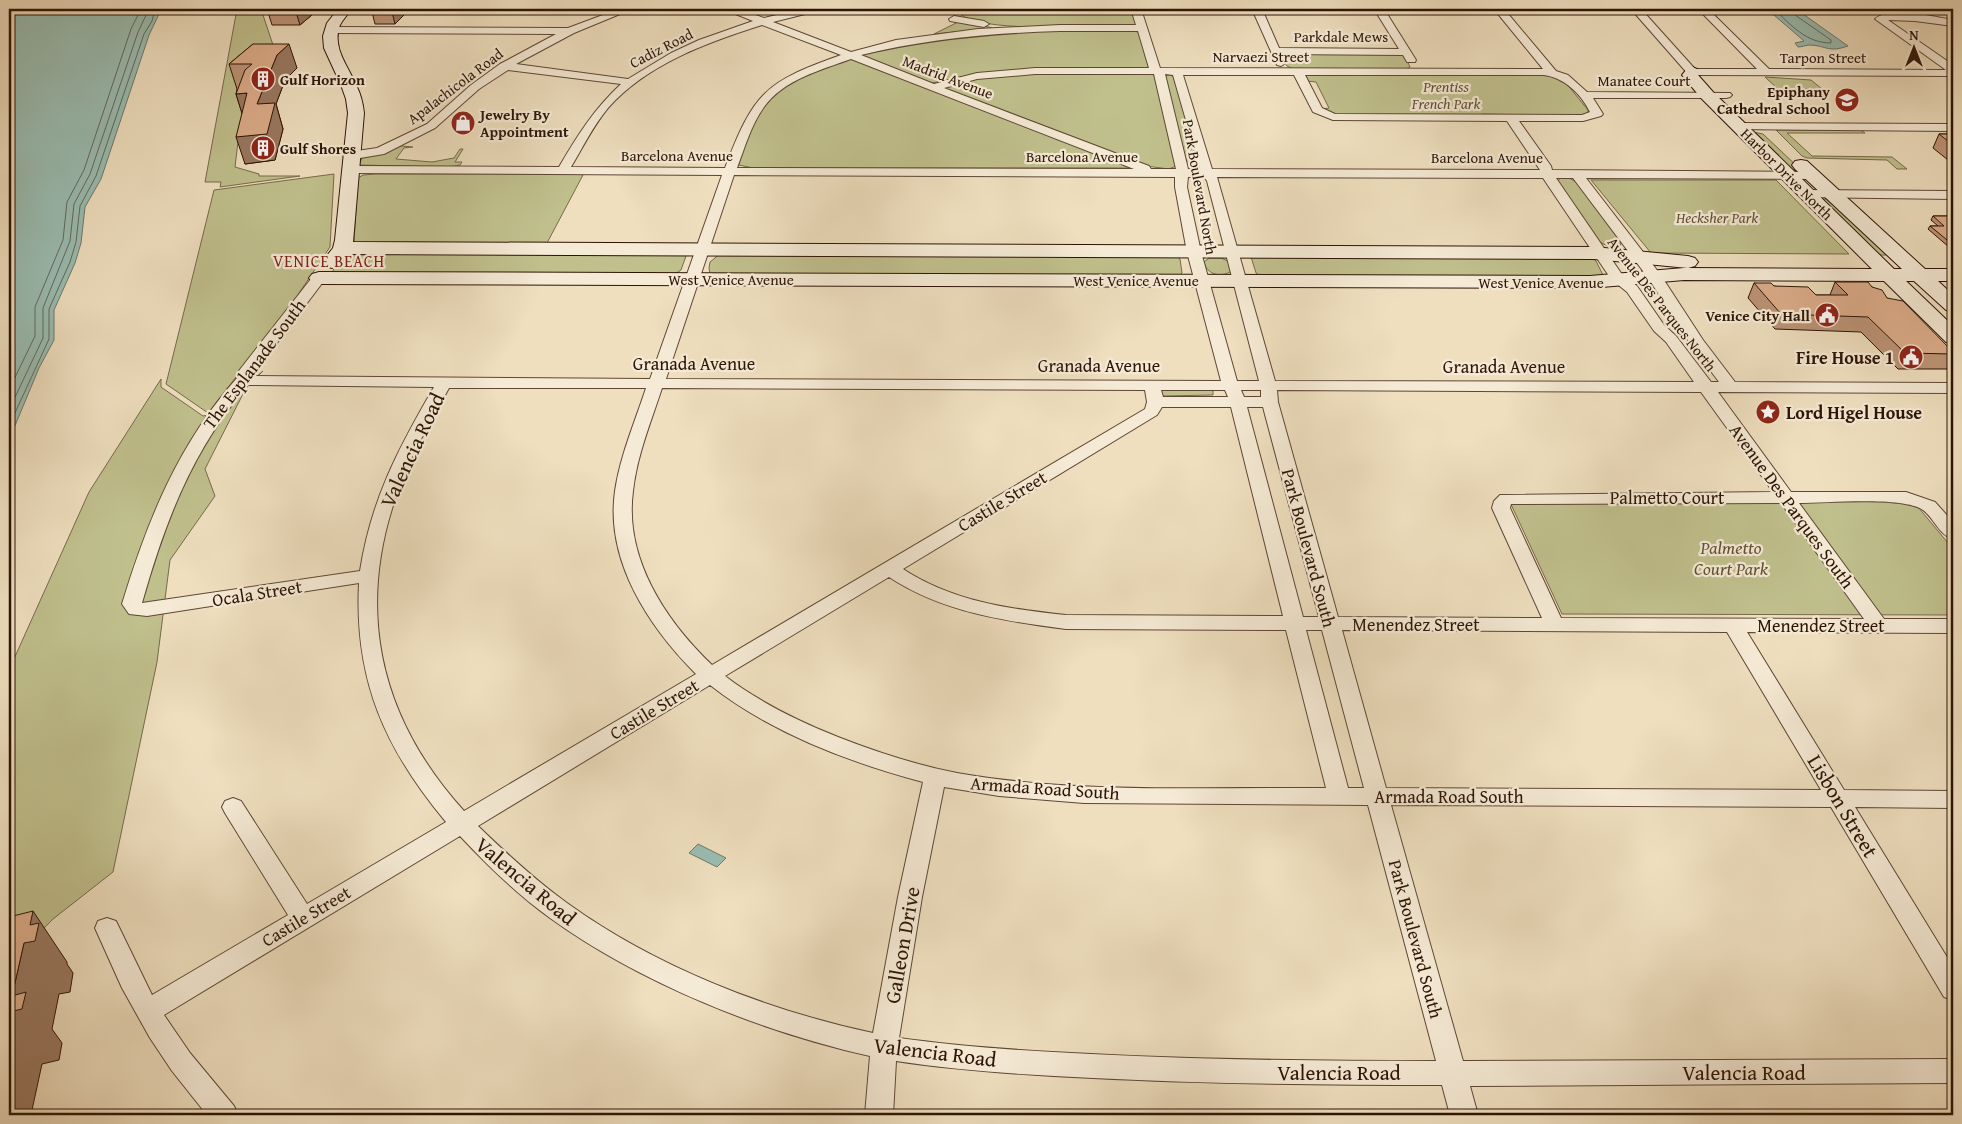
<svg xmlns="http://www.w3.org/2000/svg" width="1962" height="1124" viewBox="0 0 1962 1124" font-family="'Gentium Book Plus',serif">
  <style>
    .green { fill: #c0c08d; stroke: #766a4a }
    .water { fill: #9abdb2; stroke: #6e796d }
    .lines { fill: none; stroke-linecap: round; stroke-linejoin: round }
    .shore { stroke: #64685c; stroke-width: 1 }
    .street-casing { stroke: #5e4734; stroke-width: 2 }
    .secondary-casing { stroke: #2d1406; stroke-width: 2 }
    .street { fill: #f5ead5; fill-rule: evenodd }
    .secondary { fill: #f5ead5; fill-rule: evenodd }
    .wall { fill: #bc9476; stroke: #2d1406 }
    .shaded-wall { fill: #997860; stroke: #2d1406 }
    .building { fill: #dbac89; stroke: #2d1406 }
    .labels { text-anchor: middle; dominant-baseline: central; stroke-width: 4.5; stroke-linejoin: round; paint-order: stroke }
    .far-street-label { font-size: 15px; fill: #2d1406; stroke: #f5ead5 }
    .far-poi-label { font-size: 15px; font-weight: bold; fill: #2d1406; stroke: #f5ead5; text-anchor: start }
    .far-park-label { font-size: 15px; font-style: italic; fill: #605035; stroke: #f5ead5 }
    .far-quarter-label { font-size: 16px; letter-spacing: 1px; fill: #7a1f14; stroke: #f5ead5 }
    .poi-label { font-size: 18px; font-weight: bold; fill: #2d1406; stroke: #f5ead5; text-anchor: end }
    .street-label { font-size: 18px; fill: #2d1406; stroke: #f5ead5 }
    .park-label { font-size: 18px; font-style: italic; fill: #605035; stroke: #f5ead5 }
    .near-street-label { font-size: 21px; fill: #2d1406; stroke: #f5ead5 }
  </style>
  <rect width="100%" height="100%" fill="#efdfbf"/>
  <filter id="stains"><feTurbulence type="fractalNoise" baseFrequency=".004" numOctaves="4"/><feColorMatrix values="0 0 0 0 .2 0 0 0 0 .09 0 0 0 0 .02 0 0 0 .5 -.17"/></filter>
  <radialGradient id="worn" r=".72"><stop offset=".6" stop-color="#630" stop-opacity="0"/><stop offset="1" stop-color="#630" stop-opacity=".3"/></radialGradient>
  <g class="green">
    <path d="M237,9H261L276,54L240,125L235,167L259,174V176H300L220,187L221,182H205Z"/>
    <path d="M954,9H1133L1138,24C1125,28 1106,26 1092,26C1062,26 972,33 954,9Z"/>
    <path d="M958,22L989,27L992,28L934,34Z"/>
    <path d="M1132,30L1140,33L1149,67L1148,68L976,74L932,83L862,56L863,53L985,32Z"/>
    <path d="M1280,53L1402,54L1405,56L1410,67L1406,69H1293L1287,66Z"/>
    <path d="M852,59L1130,167V168H753L739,165C740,155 745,145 749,136C769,82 802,75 852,59Z"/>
    <path d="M1016,73L1152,74L1155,77L1176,166L1169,169L1146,166L944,88V85L966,79Z"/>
    <path d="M1540,73L1562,78L1588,110V114L1581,116L1482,114L1481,116H1359L1333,114L1323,109L1329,108L1316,82L1307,81L1305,76L1306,74Z"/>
    <path d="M1170,75L1175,77L1198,164L1196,165H1187L1165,76Z"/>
    <path d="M1765,77L1811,80L1822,89H1778Z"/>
    <path d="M1776,130H1860L1865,133H1787L1812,156L1892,157L1907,169H1897L1887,160L1807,158L1802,156Z"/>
    <path d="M1753,132L1763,134L1799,168L1797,170H1791Z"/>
    <path d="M401,146L413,147L404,148L396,159L432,162L454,158L460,149H463L455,162H462L460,165L451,167L359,165L362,158Z"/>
    <path d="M334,174L330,247L283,317L208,413L166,384L214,190Z"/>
    <path d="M376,174H577L583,175L547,243L354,242L358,178L363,175Z"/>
    <path d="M1560,178H1569L1578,183L1622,242L1620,243L1621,245L1608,246L1597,241L1558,181Z"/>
    <path d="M1591,180H1776L1849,254L1651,253Z"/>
    <path d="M1820,199H1828L1888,255H1879Z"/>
    <path d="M721,253L1176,256L1180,259L1182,273L1179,276L710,274L709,268L710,262Z"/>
    <path d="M347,254H684L686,256L681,270L675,274L334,273L333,270Z"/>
    <path d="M1251,257L1592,258L1596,261L1603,275L1601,277L1261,276L1256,273Z"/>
    <path d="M1209,258H1221L1230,262L1232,271C1221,278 1207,275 1204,262Z"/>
    <path d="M263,371L246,388L205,469L215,496L170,560L157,662L113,872L53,919L9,964V670L89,492L161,379V387L203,416L212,414Z"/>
    <path d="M1207,389L1213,391V395L1164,396L1159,395L1158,390Z"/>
    <path d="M1509,500L1913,501L1953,549V615L1562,614Z"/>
  </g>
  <g class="water">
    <path d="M9,9H160V12L149,35L101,179L85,207L81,243L75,263L54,310V340L39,368L9,440Z"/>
    <path d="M1767,9H1796L1848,46C1828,53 1828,46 1810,45C1806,45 1802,47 1798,47L1795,43L1804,41Z"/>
    <path d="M698,844L726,858L717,867L689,853Z"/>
  </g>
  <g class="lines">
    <g class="shore">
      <path d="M1774,9C1791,25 1806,43 1831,43V40L1795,15L1794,9"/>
      <path d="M9,390L35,336V307L63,240L67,202L84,170L131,29L141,9"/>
      <path d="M9,410L43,338V308L70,241L74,204L90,174L138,32L149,9"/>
      <path d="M9,426L49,339V309L70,262L76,242L80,206L96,176L144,34L152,21L155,9"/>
    </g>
    <defs>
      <g id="street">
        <path d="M619,9H632L574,33L516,64L628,79L671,53L699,40L753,21L728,11L726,9H739L764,18L802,9H819L817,11L773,22L851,52L896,40L978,29L1060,25H1136L1131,9H1141L1160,68L1543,69L1494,9H1504L1556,71L1568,75L1587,92L1730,93L1732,95L1730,97L1726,98H1593L1603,114L1601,116L1583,121H1519L1551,166L1552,170L1816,172L1818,175L1812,179L1586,178L1660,274L1703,340L1735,382L1953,383V393L1718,392L1791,492H1906L1935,502L1953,522V539C1939,535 1934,518 1923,510C1903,496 1826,503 1799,503L1884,619H1953V633L1747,632L1844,790L1953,791V808L1855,807L1953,967V1000L1944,997L1831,807L1391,805L1463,1061L1953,1059V1083L1470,1086L1478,1115H1450L1442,1085C1326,1085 1209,1084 1093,1078C1027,1075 962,1071 896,1061L893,1115H865L870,1056C762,1032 640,983 550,918C517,894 488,866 460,836L164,1015L190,1053L234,1106L238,1115H207L172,1071L150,1038L122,988L95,928L98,921L107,918L116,921L152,995L288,915L225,813L222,807L225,801L233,798L241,801L307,904L446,822C385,749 354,680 359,583L147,616L129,614L122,604C148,519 178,445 237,378L236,375L238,372L314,275H324L326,278L252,376L650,379L722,175L348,173L346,170L348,167L352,166L559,167C577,136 594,109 621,84L508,70L479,89L435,128L384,154L354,159L350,158L348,155L350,152L377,148L427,124L471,85L500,64L556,34L330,33L325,30L330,27L568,28ZM762,25L841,55C765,82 754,92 725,168L571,167C583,147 593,126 608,108C647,64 708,42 762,25ZM1060,31H1138L1149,68H1035L977,73L934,84L861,55C927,39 992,33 1060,31ZM851,59L1134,169L737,168C745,147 751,125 764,107C783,80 821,70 851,59ZM1035,74H1154L1176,169H1151L1149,166L944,88L977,79ZM1165,74L1173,75L1200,169H1188ZM1183,75H1294L1313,112L1333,120L1507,121L1540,170L1212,169ZM1305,75H1544C1565,78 1581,94 1590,112L1582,115L1335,114L1322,108ZM734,175L1175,177V187L1187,252L1221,381L666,379ZM1188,177H1204L1207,181L1259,381H1237L1201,252L1187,187ZM1217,177L1543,178L1611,279L1627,292L1654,331L1666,342L1694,382L1275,381ZM1556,178H1573L1649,279L1689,342L1719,382H1711L1676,336L1664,325L1637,286L1621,273ZM248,385L434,387C398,449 371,500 360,571L142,603C165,522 192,450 248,385ZM449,388H646C635,422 620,456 615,491C605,561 649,627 696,674L464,811C377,715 354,604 401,483C414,449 432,419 449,388ZM662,388L1145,390L1147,402L1145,409L712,665C665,620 624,558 633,491C637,455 651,422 662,388ZM1161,390H1225L1228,397H1163ZM1241,390H1261V397H1244ZM1277,390L1701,392L1773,492L1500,495L1494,501L1492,508L1542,618L1338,617L1278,402ZM1162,407H1231L1283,616L1066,615C1008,609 952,601 903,569L1157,415ZM1247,407H1263L1319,617H1303ZM1781,503L1864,619L1561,618L1510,508L1511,504ZM889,577C942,612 1004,621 1066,629L1286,630L1326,788C1205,787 1076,794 957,773C916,765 876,752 838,737C798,721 759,702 725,676ZM1306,630H1322L1364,788H1348ZM1342,630L1727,632L1821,790L1386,788ZM710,685C771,733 848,762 923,782L898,897L873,1033C766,1010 656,967 567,903C535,880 506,853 478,826ZM944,787L999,796L1084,803L1368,805L1436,1061C1321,1061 1206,1060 1091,1054C1027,1051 963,1047 899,1038L922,897Z"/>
        <path d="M1252,9H1262L1279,48L1399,49L1374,9H1384L1416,60L1415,62H1407L1403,55L1282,54L1286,63L1281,66L1277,65Z"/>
        <path d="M1631,9H1641L1695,69H1757L1698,9H1708L1769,69L1946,70L1875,19C1889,6 1935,17 1953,20V26L1915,21L1888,20L1953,65V76L1692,75L1688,74Z"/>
        <path d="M954,16L984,21L989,24L984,27L950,21L949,19Z"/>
        <path d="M1740,123L1953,124V131L1736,129L1734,127Z"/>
        <path d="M1806,190L1953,191V199L1801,197L1800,194L1801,191Z"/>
      </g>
      <g id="secondary">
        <path d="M338,9H352C348,14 343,19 340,25C331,48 349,67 357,87C361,95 363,104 364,113L353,242L1594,247L1688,256L1695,258L1698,262L1695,266L1688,268L1594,259L348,254L339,266L332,268L325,266L322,262L333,248L335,240L348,113L346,99L341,85L324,48L323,36L327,23Z"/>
        <path d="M1692,67L1697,69L1700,72L1698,75L1713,92L1894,269H1902L1795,169L1792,165L1795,161L1801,160L1807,161L1925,269H1953V281H1938L1953,295V312L1946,310L1914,281H1906L1953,326V344L1946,342L1884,281L1684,280L1590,288L319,284L312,282L309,278L312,274L319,272L1590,276L1684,268L1872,269L1701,98L1682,75L1687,69Z"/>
      </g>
    </defs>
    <use href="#street" class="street-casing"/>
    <use href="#secondary" class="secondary-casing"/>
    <use href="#street" class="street"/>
    <use href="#secondary" class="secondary"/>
  </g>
  <g class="wall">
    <path d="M267,9H319L300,25H272Z"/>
    <path d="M374,9H406L407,12L395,24H375L372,12L374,10Z"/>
    <path d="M253,44L297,68L285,80L276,104L283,129L275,160L245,164L242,113L236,94L237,89L229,64Z"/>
    <path d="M1939,134H1953V164L1933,148Z"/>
    <path d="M1933,216H1953V248H1950L1928,229L1930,226H1938L1931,220Z"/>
    <path d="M1835,282L1872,287L1887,298L1953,352V356L1947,369H1898L1861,332L1775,329L1748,298L1754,283L1774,286L1816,295H1830Z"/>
  </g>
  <g class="shaded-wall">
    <path d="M295,9H319L300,25Z"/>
    <path d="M396,9H406L407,12L395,24L392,12Z"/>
    <path d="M289,44L297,68L285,80L276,104L283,129L275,160L245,164L236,137L257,104L277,55Z"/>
    <path d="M247,93L244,120L236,94Z"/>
    <path d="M33,911L67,962V964L73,973L70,992L59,994L52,1029L62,1043L59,1060L42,1064L32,1110L37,1115H9V1012L12,996L24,943Z"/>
  </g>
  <g class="building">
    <path d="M376,9H396L392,12H372Z"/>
    <path d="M253,44H289L277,55L257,104L275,103L267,134L236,137L247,93L236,94L245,70L252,64H229Z"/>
    <path d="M1939,134H1953V145Z"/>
    <path d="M1933,216H1953V244H1952L1930,226H1944Z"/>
    <path d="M1835,282H1868L1872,287L1882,290L1887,298L1903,301L1953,352V354L1905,353L1868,317L1781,314L1754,283H1771L1774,286L1808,287L1816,295H1848Z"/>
    <path d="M33,911L30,925L39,923L35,941L24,943L12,996L26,992L22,1009L9,1012V917Z"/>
  </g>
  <defs>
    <symbol id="building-disc" viewBox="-11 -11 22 22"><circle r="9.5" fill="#8f2418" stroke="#f5ead5"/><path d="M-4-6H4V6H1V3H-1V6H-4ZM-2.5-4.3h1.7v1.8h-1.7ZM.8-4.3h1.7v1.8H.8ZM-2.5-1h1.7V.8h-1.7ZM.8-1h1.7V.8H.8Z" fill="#fff"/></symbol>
    <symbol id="school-disc" viewBox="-11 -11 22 22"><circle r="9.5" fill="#8f2418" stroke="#f5ead5"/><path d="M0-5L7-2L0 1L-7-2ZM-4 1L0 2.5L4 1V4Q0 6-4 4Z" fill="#fff"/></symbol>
    <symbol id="shop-disc" viewBox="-11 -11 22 22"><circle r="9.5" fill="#8f2418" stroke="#f5ead5"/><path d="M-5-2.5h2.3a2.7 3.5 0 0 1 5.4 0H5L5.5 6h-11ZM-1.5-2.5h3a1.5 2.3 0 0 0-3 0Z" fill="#fff"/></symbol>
    <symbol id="civic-disc" viewBox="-11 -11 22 22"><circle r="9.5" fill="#8f2418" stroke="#f5ead5"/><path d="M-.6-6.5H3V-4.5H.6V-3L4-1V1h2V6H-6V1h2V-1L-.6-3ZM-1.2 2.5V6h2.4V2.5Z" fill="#fff"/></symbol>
    <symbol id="sight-disc" viewBox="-11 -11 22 22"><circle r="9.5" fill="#8f2418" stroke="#f5ead5"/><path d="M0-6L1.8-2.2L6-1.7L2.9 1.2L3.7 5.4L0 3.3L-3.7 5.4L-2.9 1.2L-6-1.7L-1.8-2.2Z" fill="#fff"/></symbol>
  </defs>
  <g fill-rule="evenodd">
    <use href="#building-disc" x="249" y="65" width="28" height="28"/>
    <use href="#school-disc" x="1833" y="86" width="28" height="28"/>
    <use href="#shop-disc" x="449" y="109" width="28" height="28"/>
    <use href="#building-disc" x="249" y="134" width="28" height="28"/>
    <use href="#civic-disc" x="1813" y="301" width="28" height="28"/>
    <use href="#civic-disc" x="1897" y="343" width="28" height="28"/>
    <use href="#sight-disc" x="1754" y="398" width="28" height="28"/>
  </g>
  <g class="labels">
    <g class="far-street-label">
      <text x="1341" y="36">Parkdale Mews</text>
      <text transform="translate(661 48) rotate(-27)">Cadiz Road</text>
      <text x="1261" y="56">Narvaezi Street</text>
      <text x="1823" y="57">Tarpon Street</text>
      <text transform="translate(948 77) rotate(21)">Madrid Avenue</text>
      <text x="1644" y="80">Manatee Court</text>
      <text transform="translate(455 86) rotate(-37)">Apalachicola Road</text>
      <text x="677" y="155">Barcelona Avenue</text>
      <text x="1082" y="156">Barcelona Avenue</text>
      <text x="1487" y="157">Barcelona Avenue</text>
      <text transform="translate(1787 174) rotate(45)">Harbor Drive North</text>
      <text transform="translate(1200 187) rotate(80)">Park Boulevard North</text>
      <text x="731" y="279">West Venice Avenue</text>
      <text x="1136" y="280">West Venice Avenue</text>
      <text x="1541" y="282">West Venice Avenue</text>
      <text transform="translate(1662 304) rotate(52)">Avenue Des Parques North</text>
    </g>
    <g class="far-poi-label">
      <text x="280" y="79">Gulf Horizon</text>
      <text x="1830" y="91" text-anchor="end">Epiphany<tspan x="1830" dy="17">Cathedral School</tspan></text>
      <text x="480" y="114">Jewelry By<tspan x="480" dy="17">Appointment</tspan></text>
      <text x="280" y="148">Gulf Shores</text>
      <text x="1810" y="315" text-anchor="end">Venice City Hall</text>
    </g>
    <g class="far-park-label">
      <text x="1446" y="86">Prentiss<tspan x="1446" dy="17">French Park</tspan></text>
      <text x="1717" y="217">Hecksher Park</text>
    </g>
    <g class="far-quarter-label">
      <text x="329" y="261">VENICE BEACH</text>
    </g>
    <g class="poi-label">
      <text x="1894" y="357">Fire House 1</text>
      <text x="1786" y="412" text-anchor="start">Lord Higel House</text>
    </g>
    <g class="street-label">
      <text x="694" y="363">Granada Avenue</text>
      <text transform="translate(254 364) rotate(-53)">The Esplanade South</text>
      <text x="1099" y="365">Granada Avenue</text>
      <text x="1504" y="366">Granada Avenue</text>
      <text x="1667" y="497">Palmetto Court</text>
      <text transform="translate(1002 501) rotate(-31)">Castile Street</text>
      <text transform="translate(1792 506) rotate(54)">Avenue Des Parques South</text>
      <text transform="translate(1309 548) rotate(75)">Park Boulevard South</text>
      <text transform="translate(257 593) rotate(-9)">Ocala Street</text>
      <text x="1416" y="624">Menendez Street</text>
      <text x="1821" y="625">Menendez Street</text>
      <text transform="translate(654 709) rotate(-31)">Castile Street</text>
      <text transform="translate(1045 788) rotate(4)">Armada Road South</text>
      <text x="1449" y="796">Armada Road South</text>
      <text transform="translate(306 916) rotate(-31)">Castile Street</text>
      <text transform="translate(1416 939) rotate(75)">Park Boulevard South</text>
    </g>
    <g class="park-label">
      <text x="1731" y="547">Palmetto<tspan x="1731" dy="21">Court Park</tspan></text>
    </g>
    <g class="near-street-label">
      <text transform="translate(412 450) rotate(-65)">Valencia Road</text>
      <text transform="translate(1843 806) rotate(59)">Lisbon Street</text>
      <text transform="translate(526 881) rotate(40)">Valencia Road</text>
      <text transform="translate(902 945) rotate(-80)">Galleon Drive</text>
      <text transform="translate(935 1052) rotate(7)">Valencia Road</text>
      <text x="1339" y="1072">Valencia Road</text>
      <text x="1744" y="1072">Valencia Road</text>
    </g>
  </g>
  <rect width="1962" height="1124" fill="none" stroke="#efdfbf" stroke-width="30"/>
  <rect x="10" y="10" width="1942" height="1104" fill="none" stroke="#2d1406" stroke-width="2.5"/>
  <rect x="15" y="15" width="1932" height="1094" fill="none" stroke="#2d1406"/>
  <g transform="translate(1914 48)" stroke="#f5ead5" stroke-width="4" paint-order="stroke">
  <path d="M0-4L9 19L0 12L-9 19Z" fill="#2d1406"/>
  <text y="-8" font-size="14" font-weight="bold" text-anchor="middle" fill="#2d1406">N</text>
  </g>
  <rect width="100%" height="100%" filter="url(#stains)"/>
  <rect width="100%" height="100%" fill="url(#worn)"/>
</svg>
